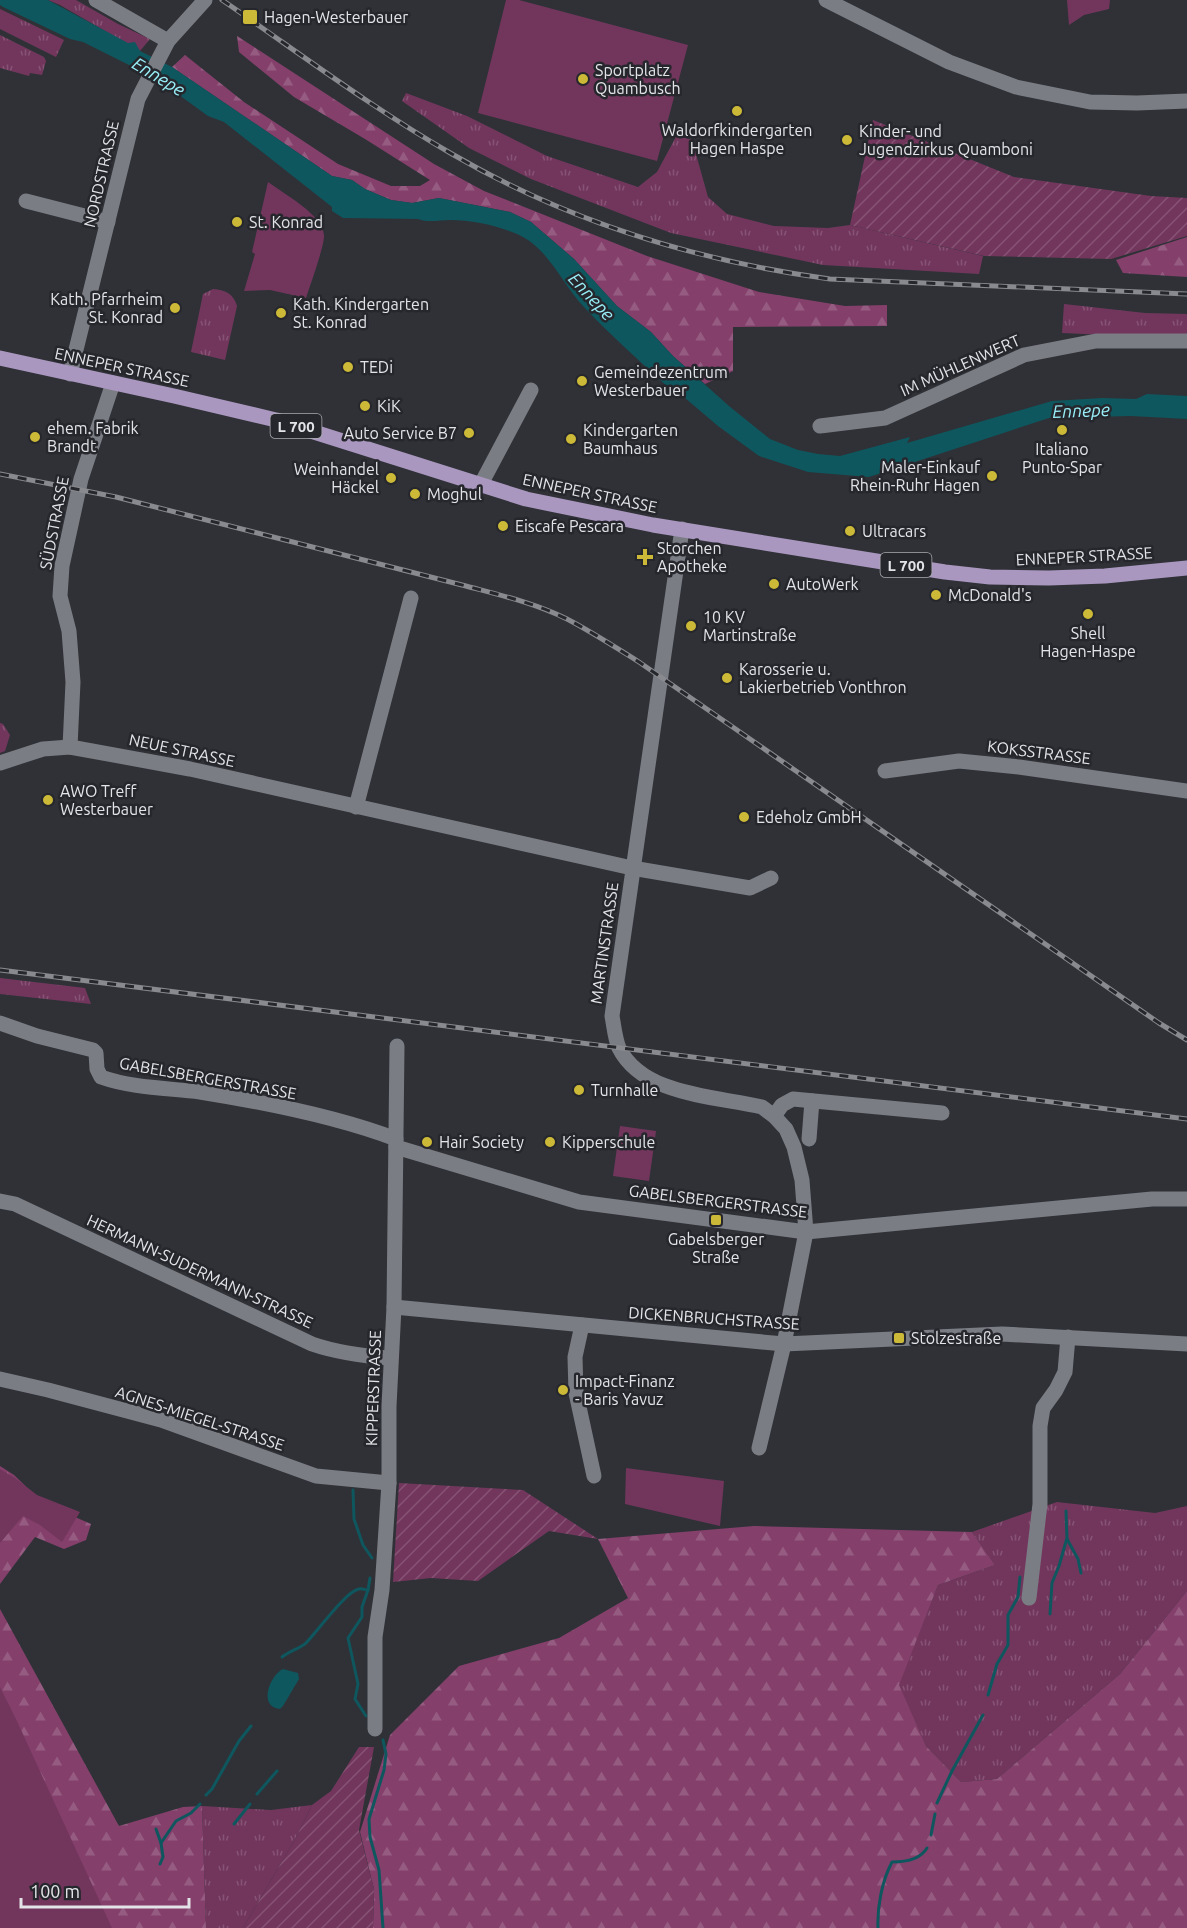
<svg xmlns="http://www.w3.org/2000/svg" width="1187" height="1928" viewBox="0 0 1187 1928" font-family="Ubuntu,sans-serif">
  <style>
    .grass { fill: url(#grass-tufts) }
    .forest { fill: url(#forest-firs) }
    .park { fill: #72365d }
    .garden { fill: url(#garden-furrows) }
    .water { fill: #0f575e }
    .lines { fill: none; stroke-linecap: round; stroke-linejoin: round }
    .stream { stroke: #0f575e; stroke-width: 3 }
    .minor { stroke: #7b7d84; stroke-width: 15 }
    .major { stroke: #aa97bf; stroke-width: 15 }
    .rail-casing { stroke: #888a8f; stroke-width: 5 }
    .rail { stroke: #26272d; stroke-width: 3; stroke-dasharray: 9; stroke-linecap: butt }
    .poi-dot { fill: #cdb938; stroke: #26272d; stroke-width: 2 }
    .labels { text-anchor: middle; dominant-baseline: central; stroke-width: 5; stroke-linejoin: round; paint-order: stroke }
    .shield { fill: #26272d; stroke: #aaabb0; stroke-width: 1.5 }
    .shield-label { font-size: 15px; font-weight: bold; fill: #e3e4e8 }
    .poi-label { font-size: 16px; fill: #e3e4e8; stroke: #26272d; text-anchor: start }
    .street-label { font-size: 16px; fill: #e3e4e8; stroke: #26272d }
    .water-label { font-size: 18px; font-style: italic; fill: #98eff8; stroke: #26272d }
  </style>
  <defs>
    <pattern id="grass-tufts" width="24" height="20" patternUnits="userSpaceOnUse" patternTransform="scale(1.5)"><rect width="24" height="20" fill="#72365d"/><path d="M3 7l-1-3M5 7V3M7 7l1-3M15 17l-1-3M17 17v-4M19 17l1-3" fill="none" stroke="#865374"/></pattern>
    <pattern id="forest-firs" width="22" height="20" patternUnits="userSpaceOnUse" patternTransform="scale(1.5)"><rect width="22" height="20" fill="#843f6b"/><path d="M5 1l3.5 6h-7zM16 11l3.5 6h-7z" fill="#955b80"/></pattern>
    <pattern id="garden-furrows" width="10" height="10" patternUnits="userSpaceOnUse" patternTransform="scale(1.5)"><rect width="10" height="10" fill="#72365d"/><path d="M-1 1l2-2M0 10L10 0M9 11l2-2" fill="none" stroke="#865374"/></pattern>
  </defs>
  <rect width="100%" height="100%" fill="#2f3137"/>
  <g class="grass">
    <path d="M48,0H76L118,24L150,39L140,51L60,5Z"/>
    <path d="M0,9L64,40L56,57L0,29Z"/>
    <path d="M0,35L44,57L46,61L42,75L30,73L29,76L0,68Z"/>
    <path d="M406,93L467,116L547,156L638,187L657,172L677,135L692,140L708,197L727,214L774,226L828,228L850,225L983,256L979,274L823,265L671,233L531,179L469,148L402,101Z"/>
    <path d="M213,289C225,290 233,293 237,306L225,360L191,352L203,294Z"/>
    <path d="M1064,304L1145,313L1187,314V335L1152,337L1062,333Z"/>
    <path d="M0,723L3,724L10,735L5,751L0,753Z"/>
    <path d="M0,978L85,988L91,1004L0,994Z"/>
    <path d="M1057,1502L1155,1513L1187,1506V1591L1120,1674L997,1779L961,1782L926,1746L898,1685L938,1585L995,1565L972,1532Z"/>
    <path d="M312,1805L295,1839L243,1928H206L202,1806L271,1810Z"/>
  </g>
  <g class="forest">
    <path d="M237,36L434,164L484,191L647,256L759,292L845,306L887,305V326L733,327V371L705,384L673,356L651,332L617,306L574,259L531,222L510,212L439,198L412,203L391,200L365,189L352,180L332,176L172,67L185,55L244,102L338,164L391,186H420L430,180L365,139L294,97L239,52Z"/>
    <path d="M1187,237V277L1123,273L1116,260Z"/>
    <path d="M0,1466L14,1475L43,1503L91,1524L86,1540L64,1549L35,1537L0,1584Z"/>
    <path d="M754,1526L972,1532L995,1565L938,1585L899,1685L926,1746L961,1782L997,1779L1120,1674L1187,1591V1928H373L374,1889L360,1832L390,1735L459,1666L559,1638L628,1598L598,1539Z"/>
    <path d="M0,1609L119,1826L183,1807L202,1806L206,1928H0Z"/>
  </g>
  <g class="park">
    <path d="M506,0H519L688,45L657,161L478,113Z"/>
    <path d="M1067,0H1110L1109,9L1084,15L1069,25Z"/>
    <path d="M268,182C284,194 322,214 324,235C325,244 310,286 306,298L270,290L244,291L255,254L252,252Z"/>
    <path d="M620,1126L656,1131L649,1181L613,1176Z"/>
    <path d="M626,1468L724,1481L720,1526L625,1504Z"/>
    <path d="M0,1469L15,1478L37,1495L80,1512L62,1542L40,1525L23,1516L0,1543Z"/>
    <path d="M0,1687L16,1719L112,1928H0Z"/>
  </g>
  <g class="garden">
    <path d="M873,120L1014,177L1151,196L1187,198V236L1111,259L984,256L850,225Z"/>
    <path d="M399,1483L523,1490L598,1539L549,1531L478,1581L431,1578L393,1582Z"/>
    <path d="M359,1747H374L359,1830L374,1889L373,1928H243L295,1839L312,1805L331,1791Z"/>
  </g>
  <g class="water">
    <path d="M0,0H48L128,43L135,42L140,51L172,67L332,176L352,180L365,189L391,200L412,203L439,198L510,212L531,222L574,259L617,306L651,332L673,356L729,406L770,439L798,450L818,454L840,456L910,437L907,443L1052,401L1102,398L1136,399L1147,394L1187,396V419L1131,416L1049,418L869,477L808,472L759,456L718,426L685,398L670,389C641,362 611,336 584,307C562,284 548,247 517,234C496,225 472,220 450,220C440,220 428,223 418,219L343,218L332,211V207L224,122L208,116L157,79L83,42L70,39L3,7L0,5Z"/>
    <path d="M283,1669L298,1673L299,1679L283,1706L280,1709C258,1707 269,1676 283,1669Z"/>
  </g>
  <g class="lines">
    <g class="stream">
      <path d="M353,1490L354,1519L363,1545L372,1558"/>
      <path d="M1067,1539L1078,1559L1081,1573"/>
      <path d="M1050,1614L1052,1583L1059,1566L1067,1538L1066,1511"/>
      <path d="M282,1657C289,1651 301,1648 306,1643C317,1632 346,1591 359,1589C362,1588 365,1590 368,1590"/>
      <path d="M988,1695L997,1664L1008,1645V1615L1018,1597L1020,1577"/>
      <path d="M366,1716L355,1699L358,1684L348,1638L362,1617V1607L368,1590L370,1578"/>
      <path d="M383,1740L386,1754L384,1770L369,1819L370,1837L379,1870L383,1928"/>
      <path d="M257,1794L277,1771"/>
      <path d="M206,1795L212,1789L239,1741L251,1726"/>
      <path d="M937,1803L952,1771L983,1715"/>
      <path d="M234,1824L250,1804"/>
      <path d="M156,1829L161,1843"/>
      <path d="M931,1835L935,1814"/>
      <path d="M160,1864L163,1857L161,1843L176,1821L191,1813L200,1804"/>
      <path d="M878,1928C877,1907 882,1881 892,1862C904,1862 920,1860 927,1848"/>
    </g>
    <g class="minor">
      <path d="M96,0L168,41"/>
      <path d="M826,0L949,62L1016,87L1090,102L1137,103L1187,101"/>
      <path d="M26,201L108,222"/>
      <path d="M70,374L138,99L168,41L205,0"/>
      <path d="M820,426L885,418L1024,355L1096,341H1187"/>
      <path d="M480,486L531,390"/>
      <path d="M682,529L612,1016C614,1026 615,1039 619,1048C643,1096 716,1096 762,1107L774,1116L786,1129L794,1147L802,1180L806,1232L784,1344L759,1448"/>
      <path d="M70,747L73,682L69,631L60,596L62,566L81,479L113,383"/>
      <path d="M0,763L43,749L70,747L190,769L632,868L750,888L771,878"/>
      <path d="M885,771L959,761L1019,767L1187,791"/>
      <path d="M356,807L411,598"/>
      <path d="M0,1023L37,1036L93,1050L96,1053L97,1069L101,1077C132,1088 167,1088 200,1092C263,1102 338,1117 396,1139"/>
      <path d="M774,1116L782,1105L793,1099L942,1113"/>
      <path d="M809,1139L812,1101"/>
      <path d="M396,1147L579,1202L806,1232L1152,1199H1187"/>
      <path d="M0,1201L15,1204L312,1344C338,1353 363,1356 390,1358"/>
      <path d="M394,1307L784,1344L1002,1334L1187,1344"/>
      <path d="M582,1325L575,1357L576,1393L594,1476"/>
      <path d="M0,1379L48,1390L161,1420L316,1476L389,1483"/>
      <path d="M1029,1598L1040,1504V1426L1043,1408L1056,1390L1065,1372L1068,1337"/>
      <path d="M375,1729V1637L382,1590L389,1483V1406L394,1307L397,1046"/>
    </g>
    <path class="major" d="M0,358L174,396L276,420L526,499L653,525L945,572L990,577L1049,578L1105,576L1187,568"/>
    <defs>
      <g id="rail">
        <path d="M222,0C298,52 372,108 452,154C569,222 697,261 830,279L1187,294"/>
        <path d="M0,474L116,497L466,586C500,595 535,603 567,619C592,632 615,647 639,662L1159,1023L1187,1040"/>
        <path d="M0,970L1187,1119"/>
      </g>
    </defs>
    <use href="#rail" class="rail-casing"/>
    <use href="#rail" class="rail"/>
  </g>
  <g class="poi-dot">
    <rect x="242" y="9" width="16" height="16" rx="3"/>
    <circle cx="583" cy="79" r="6"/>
    <circle cx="737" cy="111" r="6"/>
    <circle cx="847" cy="140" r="6"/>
    <circle cx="237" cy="222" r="6"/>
    <circle cx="175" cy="308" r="6"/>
    <circle cx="281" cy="313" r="6"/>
    <circle cx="348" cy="367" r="6"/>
    <circle cx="582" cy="381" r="6"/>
    <circle cx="365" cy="406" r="6"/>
    <circle cx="1062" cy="430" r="6"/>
    <circle cx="469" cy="433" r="6"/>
    <circle cx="35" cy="437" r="6"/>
    <circle cx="571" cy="439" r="6"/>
    <circle cx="992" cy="476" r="6"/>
    <circle cx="391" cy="478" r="6"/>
    <circle cx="415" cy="494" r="6"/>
    <circle cx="503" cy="526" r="6"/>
    <circle cx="850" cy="531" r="6"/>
    <path d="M642 548h6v6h6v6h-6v6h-6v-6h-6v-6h6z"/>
    <circle cx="774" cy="584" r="6"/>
    <circle cx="936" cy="595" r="6"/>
    <circle cx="1088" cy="614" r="6"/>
    <circle cx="691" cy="626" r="6"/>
    <circle cx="727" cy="678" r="6"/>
    <circle cx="48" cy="800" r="6"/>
    <circle cx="744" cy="817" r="6"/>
    <circle cx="579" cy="1090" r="6"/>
    <circle cx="427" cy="1142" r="6"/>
    <circle cx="550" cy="1142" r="6"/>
    <rect x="710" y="1214" width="12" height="12" rx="3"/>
    <rect x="893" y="1332" width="12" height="12" rx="3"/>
    <circle cx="563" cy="1390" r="6"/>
  </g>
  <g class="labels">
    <g class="shield">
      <rect x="270.5" y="414" width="51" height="24" rx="4.5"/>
      <rect x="880.5" y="553" width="51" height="24" rx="4.5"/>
    </g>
    <g class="shield-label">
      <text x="296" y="426">L 700</text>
      <text x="906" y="565">L 700</text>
    </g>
    <g class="poi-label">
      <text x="264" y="17">Hagen-Westerbauer</text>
      <text x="595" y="70">Sportplatz<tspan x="595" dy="18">Quambusch</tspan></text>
      <text x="737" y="130" text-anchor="middle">Waldorfkindergarten<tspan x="737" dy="18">Hagen Haspe</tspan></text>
      <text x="859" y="131">Kinder- und<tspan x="859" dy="18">Jugendzirkus Quamboni</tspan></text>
      <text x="249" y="222">St. Konrad</text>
      <text x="163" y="299" text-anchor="end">Kath. Pfarrheim<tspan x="163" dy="18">St. Konrad</tspan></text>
      <text x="293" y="304">Kath. Kindergarten<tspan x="293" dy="18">St. Konrad</tspan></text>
      <text x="360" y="367">TEDi</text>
      <text x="594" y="372">Gemeindezentrum<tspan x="594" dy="18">Westerbauer</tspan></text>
      <text x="377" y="406">KiK</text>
      <text x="47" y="428">ehem. Fabrik<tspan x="47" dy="18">Brandt</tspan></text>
      <text x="583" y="430">Kindergarten<tspan x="583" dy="18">Baumhaus</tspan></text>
      <text x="457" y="433" text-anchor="end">Auto Service B7</text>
      <text x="1062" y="449" text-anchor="middle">Italiano<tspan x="1062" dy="18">Punto-Spar</tspan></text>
      <text x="980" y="467" text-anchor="end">Maler-Einkauf<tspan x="980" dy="18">Rhein-Ruhr Hagen</tspan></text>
      <text x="379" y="469" text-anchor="end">Weinhandel<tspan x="379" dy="18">Häckel</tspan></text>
      <text x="427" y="494">Moghul</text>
      <text x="515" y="526">Eiscafe Pescara</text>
      <text x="862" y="531">Ultracars</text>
      <text x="657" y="548">Storchen<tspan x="657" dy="18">Apotheke</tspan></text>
      <text x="786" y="584">AutoWerk</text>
      <text x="948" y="595">McDonald's</text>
      <text x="703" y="617">10 KV<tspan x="703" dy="18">Martinstraße</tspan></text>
      <text x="1088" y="633" text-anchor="middle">Shell<tspan x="1088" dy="18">Hagen-Haspe</tspan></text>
      <text x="739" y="669">Karosserie u.<tspan x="739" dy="18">Lakierbetrieb Vonthron</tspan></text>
      <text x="60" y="791">AWO Treff<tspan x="60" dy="18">Westerbauer</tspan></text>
      <text x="756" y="817">Edeholz GmbH</text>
      <text x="591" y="1090">Turnhalle</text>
      <text x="439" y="1142">Hair Society</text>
      <text x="562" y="1142">Kipperschule</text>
      <text x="716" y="1239" text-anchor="middle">Gabelsberger<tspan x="716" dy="18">Straße</tspan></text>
      <text x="911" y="1338">Stolzestraße</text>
      <text x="575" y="1381">Impact-Finanz<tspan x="575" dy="18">- Baris Yavuz</tspan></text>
    </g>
    <g class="street-label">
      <text transform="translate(101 174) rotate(-77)">NORDSTRASSE</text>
      <text transform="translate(960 365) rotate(-24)">IM MÜHLENWERT</text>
      <text transform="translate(122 367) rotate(12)">ENNEPER STRASSE</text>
      <text transform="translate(590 493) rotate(12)">ENNEPER STRASSE</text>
      <text transform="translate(54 523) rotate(-79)">SÜDSTRASSE</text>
      <text transform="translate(1084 556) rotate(-3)">ENNEPER STRASSE</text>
      <text transform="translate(182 750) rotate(12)">NEUE STRASSE</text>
      <text transform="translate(1039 752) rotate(7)">KOKSSTRASSE</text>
      <text transform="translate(604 943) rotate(-82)">MARTINSTRASSE</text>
      <text transform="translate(208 1078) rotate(10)">GABELSBERGERSTRASSE</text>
      <text transform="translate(718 1201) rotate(7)">GABELSBERGERSTRASSE</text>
      <text transform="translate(200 1271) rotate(25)">HERMANN-SUDERMANN-STRASSE</text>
      <text transform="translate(714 1318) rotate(4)">DICKENBRUCHSTRASSE</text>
      <text transform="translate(373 1388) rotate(-88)">KIPPERSTRASSE</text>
      <text transform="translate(200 1418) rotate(18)">AGNES-MIEGEL-STRASSE</text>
    </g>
    <g class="water-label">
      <text transform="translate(159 76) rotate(31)">Ennepe</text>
      <text transform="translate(592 296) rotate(47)">Ennepe</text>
      <text transform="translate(1081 410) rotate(-2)">Ennepe</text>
    </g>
  </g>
  <path d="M21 1898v9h168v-9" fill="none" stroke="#e3e4e8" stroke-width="3"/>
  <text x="30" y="1898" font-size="18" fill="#e3e4e8" stroke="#26272d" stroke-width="4.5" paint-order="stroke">100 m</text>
</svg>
